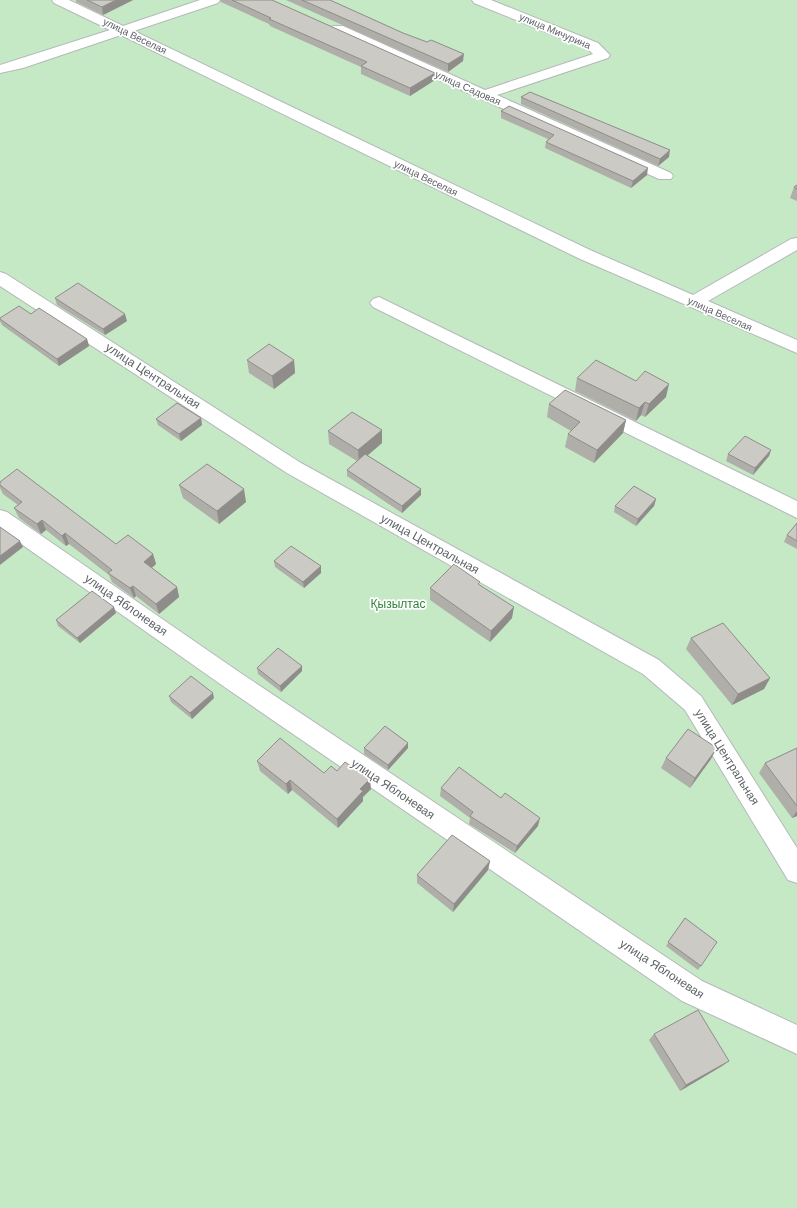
<svg xmlns="http://www.w3.org/2000/svg" width="797" height="1208" viewBox="0 0 797 1208" font-family="'DM Sans',sans-serif">
  <style>
    .green { fill: #c5e8c5 }
    .lines { fill: none; stroke-linecap: round; stroke-linejoin: round }
    .minor-casing { stroke: #b5b8bc; stroke-width: 2 }
    .minor { fill: #fff; fill-rule: evenodd }
    .wall { fill: #afaea9 }
    .shaded-wall { fill: #8f8d8a }
    .building { fill: #cccac5; stroke: #8f8d8a }
    .labels { text-anchor: middle; dominant-baseline: central; stroke-width: 3.5; stroke-linejoin: round; paint-order: stroke }
    .far-street-label { font-size: 10px; fill: #5f6368; stroke: #fff }
    .street-label { font-size: 12px; fill: #5f6368; stroke: #fff }
    .park-label { font-size: 12px; fill: #348238; stroke: #fff }
  </style>
  <rect width="100%" height="100%" fill="#f1efe8"/>
  <rect class="green" x="0" y="0" width="797" height="1208"/>
  <g class="lines">
    <defs>
      <g id="minor">
        <path d="M52,0H69L123,26L200,0H220L218,3L134,31L590,250L693,295L791,239L797,238V250L708,301L797,340V353L578,258L121,35L23,68L0,73V65L110,30L54,3Z"/>
        <path d="M472,0H491L598,43L610,55L608,58L497,95L671,173L673,176L671,179H659L333,32L331,29L333,26H343L485,90L593,54L588,49L474,3Z"/>
        <path d="M0,272L6,274L301,463L659,660L701,696L797,848V883L788,880L685,710L643,674L287,473L0,286Z"/>
        <path d="M379,297L797,501V518L373,307L370,303L373,299Z"/>
        <path d="M0,510L7,512L242,674L702,981L797,1025V1054L682,1001L226,688L0,529Z"/>
      </g>
    </defs>
    <use href="#minor" class="minor-casing"/>
    <use href="#minor" class="minor"/>
  </g>
  <g class="wall">
    <path d="M76,0H133L103,15L76,2Z"/>
    <path d="M220,0H272L435,80L410,96L361,74V67L270,26L269,24L221,2Z"/>
    <path d="M286,0H330L463,61L448,72Z"/>
    <path d="M521,97L669,157L658,166L521,104Z"/>
    <path d="M501,111L647,175L631,188L545,148L546,142L548,139L501,118Z"/>
    <path d="M797,185V201L790,198L794,187Z"/>
    <path d="M55,298L127,321L105,335L57,305Z"/>
    <path d="M31,314L87,339L89,346L59,366L2,325L0,321V318Z"/>
    <path d="M247,360H294L295,373L274,389L249,373Z"/>
    <path d="M577,378L666,397L645,417L641,415L636,421L575,391Z"/>
    <path d="M549,404L626,420L623,433L594,463L565,447L568,434L571,431L547,417Z"/>
    <path d="M201,418L202,425L181,441L158,425L156,419Z"/>
    <path d="M328,431L382,443L367,455L421,489V495L402,513L347,476V470L357,461L329,444Z"/>
    <path d="M771,450L769,456L753,475L726,461L728,454Z"/>
    <path d="M0,482L116,544L153,554L156,564L152,568L177,587L179,597L159,614L136,596L134,598L112,582L109,575L69,544L66,546L46,530L41,534L19,518L14,508L18,505L3,494L0,488Z"/>
    <path d="M179,485L246,502L219,524L183,498Z"/>
    <path d="M656,499L654,506L636,526L614,512L615,506Z"/>
    <path d="M797,523V549L784,542L787,535Z"/>
    <path d="M274,561L321,566V573L304,588L275,567Z"/>
    <path d="M480,585L512,618L490,642L430,600V588Z"/>
    <path d="M116,613L80,643L58,626L56,620Z"/>
    <path d="M691,638L770,678L764,689L732,705L686,649Z"/>
    <path d="M257,668L302,671L281,692L258,674Z"/>
    <path d="M169,696L214,698L192,719L171,702Z"/>
    <path d="M364,748H408L388,770L364,754Z"/>
    <path d="M797,748V816L792,818L759,773L765,763Z"/>
    <path d="M666,758L711,759L690,788L661,768Z"/>
    <path d="M257,761L324,773L337,771L371,789L363,797V801L338,828L292,790L288,794L260,771Z"/>
    <path d="M441,788L538,826L515,853L469,824L470,818L440,796Z"/>
    <path d="M490,861L488,870L453,912L417,883V875Z"/>
    <path d="M685,918L701,966L698,970L666,946Z"/>
    <path d="M654,1034L729,1061L722,1066L680,1091L649,1040Z"/>
  </g>
  <g class="shaded-wall">
    <path d="M116,0H133L103,15L102,7Z"/>
    <path d="M464,54L463,61L448,72V64Z"/>
    <path d="M435,73V80L410,96V88Z"/>
    <path d="M670,150L669,157L658,166L660,159Z"/>
    <path d="M648,168L647,175L631,188L633,181Z"/>
    <path d="M125,314L127,321L105,335L103,329Z"/>
    <path d="M87,339L89,346L59,366L57,359Z"/>
    <path d="M294,360L295,373L274,389L272,376Z"/>
    <path d="M669,384L666,397L645,417L649,404Z"/>
    <path d="M645,402L641,415L636,421L639,408Z"/>
    <path d="M201,418L202,425L181,441L179,434Z"/>
    <path d="M626,420L623,433L594,463L597,450Z"/>
    <path d="M382,430V443L359,463L358,450Z"/>
    <path d="M771,450L769,456L753,475L755,468Z"/>
    <path d="M244,489L246,502L219,524L217,511Z"/>
    <path d="M421,489V495L402,513V506Z"/>
    <path d="M656,499L654,506L636,526L638,519Z"/>
    <path d="M42,520L46,530L41,534L37,524Z"/>
    <path d="M65,533L69,544L66,546L62,536Z"/>
    <path d="M20,541L23,547L0,565V556Z"/>
    <path d="M153,554L156,564L147,572L144,562Z"/>
    <path d="M321,566V573L304,588L303,582Z"/>
    <path d="M133,586L136,596L134,598L130,588Z"/>
    <path d="M177,587L179,597L159,614L156,604Z"/>
    <path d="M114,607L116,613L80,643L77,638Z"/>
    <path d="M514,607L512,618L490,642L491,631Z"/>
    <path d="M302,666V671L281,692L280,686Z"/>
    <path d="M770,678L764,689L732,705L738,694Z"/>
    <path d="M213,693L214,698L192,719L190,713Z"/>
    <path d="M408,743V748L388,770V765Z"/>
    <path d="M717,748L711,759L690,788L695,778Z"/>
    <path d="M370,779L371,789L363,797V801L338,828L337,819L360,789Z"/>
    <path d="M290,780L292,790L288,794L286,784Z"/>
    <path d="M797,811V816L792,818Z"/>
    <path d="M540,818L538,826L515,853L517,846Z"/>
    <path d="M490,861L488,870L453,912L454,904Z"/>
    <path d="M729,1061L722,1066L680,1091L686,1085Z"/>
  </g>
  <g class="building">
    <path d="M87,0H116L102,7Z"/>
    <path d="M232,0H272L435,73L410,88L361,66L367,62L269,19L271,18Z"/>
    <path d="M302,0H330L403,33L427,42L431,40L464,54L448,64Z"/>
    <path d="M530,92L670,150L660,159L521,97Z"/>
    <path d="M509,106L648,168L633,181L546,142L554,135L501,111Z"/>
    <path d="M797,185V189L794,187Z"/>
    <path d="M78,283L125,314L103,329L55,298Z"/>
    <path d="M19,306L31,314L39,308L87,339L57,359L0,319V318Z"/>
    <path d="M269,344L294,360L272,376L247,360Z"/>
    <path d="M596,360L636,381L645,371L669,384L649,404L645,402L639,408L577,378Z"/>
    <path d="M565,390L626,420L597,450L568,434L580,422L549,404Z"/>
    <path d="M177,403L201,418L179,434L156,419Z"/>
    <path d="M352,412L382,430L358,450L328,431Z"/>
    <path d="M745,436L771,450L755,468L728,454Z"/>
    <path d="M365,454L421,489L402,506L347,470Z"/>
    <path d="M207,464L244,489L217,511L179,485Z"/>
    <path d="M17,469L116,544L128,535L153,554L144,562L177,587L156,604L133,586L130,588L108,573L112,570L65,533L62,536L42,520L37,524L14,508L22,502L0,485V482Z"/>
    <path d="M634,486L656,499L638,519L615,506Z"/>
    <path d="M797,523V541L787,535Z"/>
    <path d="M0,527L20,541L0,556Z"/>
    <path d="M291,546L321,566L303,582L274,561Z"/>
    <path d="M454,564L480,582L478,584L514,607L491,631L430,588Z"/>
    <path d="M92,591L114,607L77,638L56,620Z"/>
    <path d="M723,623L770,678L738,694L691,638Z"/>
    <path d="M278,648L302,666L280,686L257,668Z"/>
    <path d="M191,676L213,693L190,713L169,696Z"/>
    <path d="M385,726L408,743L388,765L364,748Z"/>
    <path d="M688,729L717,748L695,778L666,758Z"/>
    <path d="M280,738L324,773L331,766L337,771L345,762L370,779L360,789L363,791L337,819L290,780L286,784L257,761Z"/>
    <path d="M797,748V806L765,763Z"/>
    <path d="M459,767L501,798L505,793L540,818L517,846L470,816L473,812L441,788Z"/>
    <path d="M452,835L490,861L454,904L417,875Z"/>
    <path d="M685,918L717,942L701,966L668,942Z"/>
    <path d="M698,1010L729,1061L686,1085L654,1034Z"/>
  </g>
  <g class="labels">
    <g class="far-street-label">
      <text transform="translate(555 31) rotate(23)">улица Мичурина</text>
      <text transform="translate(135 36) rotate(26)">улица Веселая</text>
      <text transform="translate(468 88) rotate(24)">улица Садовая</text>
      <text transform="translate(426 178) rotate(26)">улица Веселая</text>
      <text transform="translate(720 314) rotate(24)">улица Веселая</text>
    </g>
    <g class="street-label">
      <text transform="translate(153 376) rotate(33)">улица Центральная</text>
      <text transform="translate(430 544) rotate(29)">улица Центральная</text>
      <text transform="translate(126 605) rotate(35)">улица Яблоневая</text>
      <text transform="translate(727 757) rotate(58)">улица Центральная</text>
      <text transform="translate(393 789) rotate(34)">улица Яблоневая</text>
      <text transform="translate(662 969) rotate(33)">улица Яблоневая</text>
    </g>
    <g class="park-label">
      <text x="398" y="604">Қызылтас</text>
    </g>
  </g>
</svg>
